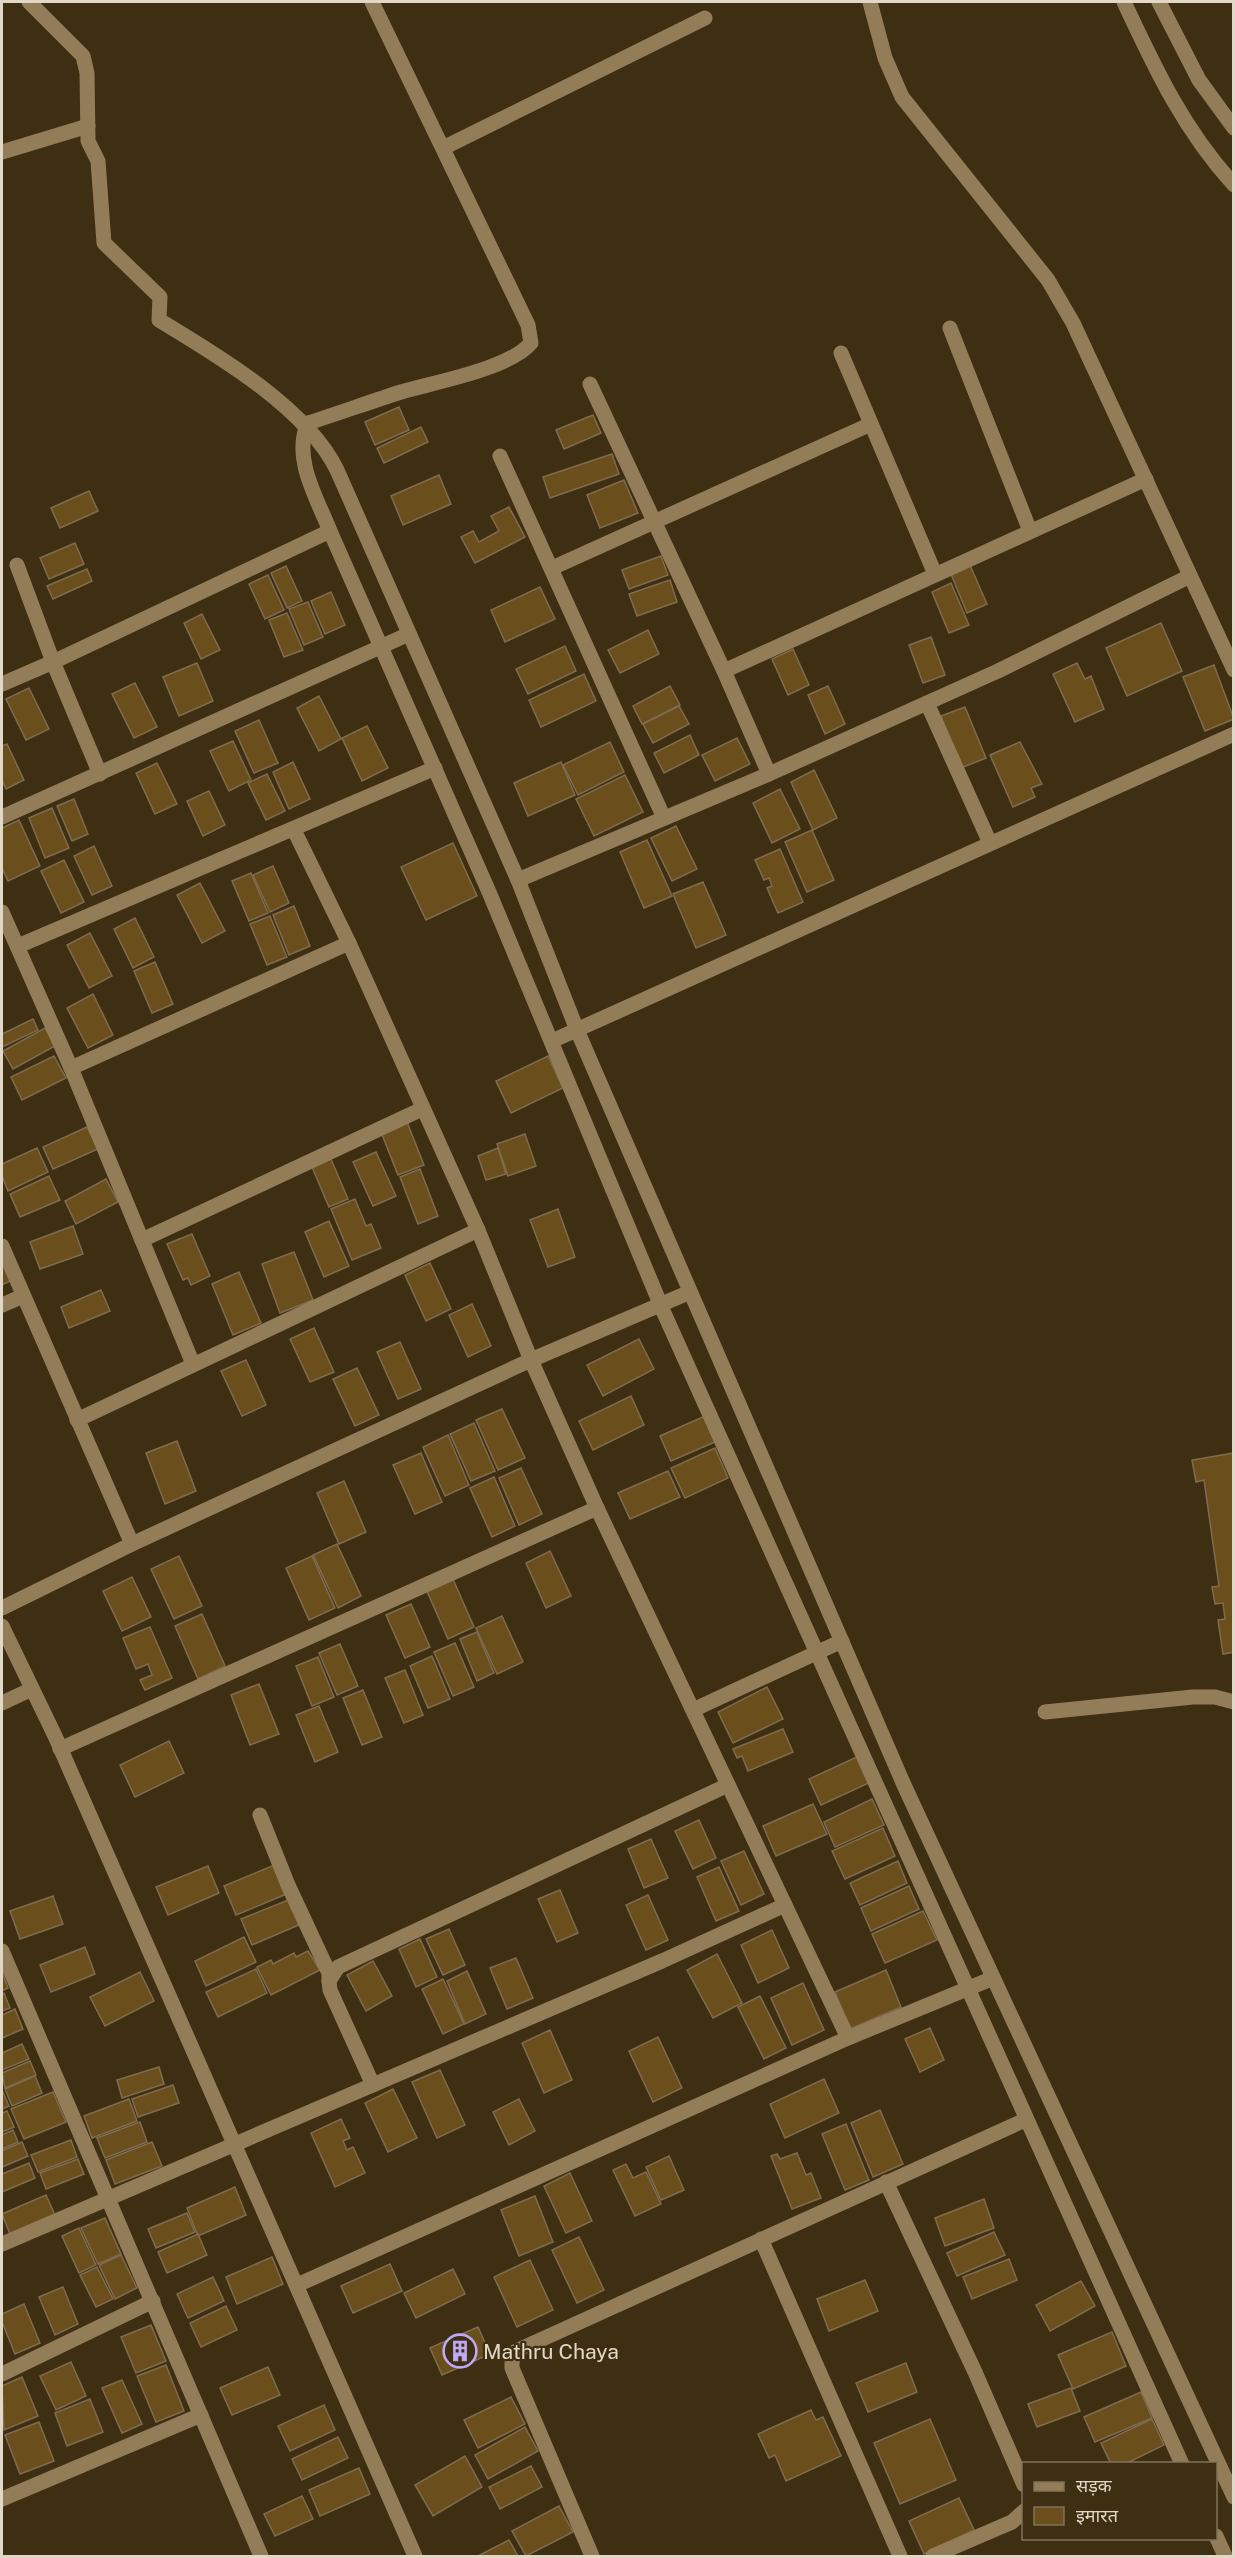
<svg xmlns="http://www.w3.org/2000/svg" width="1235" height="2558" viewBox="0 0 1235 2558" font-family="'Public Sans','Noto Sans Devanagari',sans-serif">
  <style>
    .building { fill: #6a4e1b; stroke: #7f6c50; stroke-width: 1.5 }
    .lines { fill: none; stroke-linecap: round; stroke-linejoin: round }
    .minor { stroke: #937d59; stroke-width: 15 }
    .labels { text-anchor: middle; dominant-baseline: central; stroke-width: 4.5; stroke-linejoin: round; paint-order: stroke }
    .poi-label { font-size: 21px; fill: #e2d8c8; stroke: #3e2e12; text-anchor: start }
  </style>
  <rect width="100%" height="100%" fill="#3e2e12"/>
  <g class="building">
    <path d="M399,407L409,430L375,445L365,422Z"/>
    <path d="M593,415L601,433L564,449L556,430Z"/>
    <path d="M421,427L428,442L384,463L377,448Z"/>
    <path d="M612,454L619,474L550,498L543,477Z"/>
    <path d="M439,475L451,504L403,525L391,496Z"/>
    <path d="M624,480L638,513L600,528L587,495Z"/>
    <path d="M89,491L98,511L60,528L51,508Z"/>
    <path d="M509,507L525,537L475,563L461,537L473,531L479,542L499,531L491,516Z"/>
    <path d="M75,543L84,564L49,579L40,558Z"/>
    <path d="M661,556L668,575L629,589L622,570Z"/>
    <path d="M970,565L987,604L967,613L951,574Z"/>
    <path d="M286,566L302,601L287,608L271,573Z"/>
    <path d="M87,569L92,581L53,599L47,586Z"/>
    <path d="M268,575L284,610L265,619L249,584Z"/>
    <path d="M670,580L677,602L637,616L629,594Z"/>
    <path d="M951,583L969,625L949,633L932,592Z"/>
    <path d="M540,587L555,619L505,642L491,610Z"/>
    <path d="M331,592L345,625L325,634L311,601Z"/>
    <path d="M308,602L323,637L304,645L289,609Z"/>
    <path d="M287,613L303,650L284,657L269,620Z"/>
    <path d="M202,614L220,650L201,659L184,623Z"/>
    <path d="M1161,623L1182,671L1127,696L1106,648Z"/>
    <path d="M648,630L659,654L620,673L608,650Z"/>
    <path d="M931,637L945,675L923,683L909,645Z"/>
    <path d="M565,646L576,671L528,694L516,669Z"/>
    <path d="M793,649L809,685L788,695L772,659Z"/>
    <path d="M197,663L213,701L179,716L163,677Z"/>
    <path d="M1077,663L1085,679L1091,676L1104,709L1075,722L1053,674Z"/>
    <path d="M1214,665L1234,719L1205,731L1183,677Z"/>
    <path d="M584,674L596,701L541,727L529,700Z"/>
    <path d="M135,683L157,727L134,738L112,694Z"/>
    <path d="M670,686L680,705L642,724L633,706Z"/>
    <path d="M828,686L845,724L825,734L808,695Z"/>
    <path d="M29,688L49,729L26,740L6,699Z"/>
    <path d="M319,696L341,739L319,751L297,708Z"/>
    <path d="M679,706L689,724L653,743L643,724Z"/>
    <path d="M965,707L986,758L961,768L941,716Z"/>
    <path d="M259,720L278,763L254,773L235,731Z"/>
    <path d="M367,726L388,768L362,781L342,738Z"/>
    <path d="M690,735L699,755L664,773L654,753Z"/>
    <path d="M737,738L750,764L715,781L702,755Z"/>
    <path d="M233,741L251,780L229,791L210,751Z"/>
    <path d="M610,742L624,772L578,795L563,765Z"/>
    <path d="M1020,742L1042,784L1031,788L1035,797L1013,807L990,755Z"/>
    <path d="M7,744L24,780L6,789L2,780V746Z"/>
    <path d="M293,762L310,799L289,809L273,772Z"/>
    <path d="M561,762L575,795L528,816L514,783Z"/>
    <path d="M157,763L177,804L155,814L136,773Z"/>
    <path d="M814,770L837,818L813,830L791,782Z"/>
    <path d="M267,774L285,811L266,820L248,783Z"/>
    <path d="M625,775L643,812L594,836L576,799Z"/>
    <path d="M780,789L800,829L772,843L753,803Z"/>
    <path d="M209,791L225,825L203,836L187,801Z"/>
    <path d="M74,799L88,834L72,841L57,806Z"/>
    <path d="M52,808L69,848L45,858L29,818Z"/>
    <path d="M19,820L40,866L8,881L2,868V828Z"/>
    <path d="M676,826L697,869L672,881L651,838Z"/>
    <path d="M812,830L834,880L807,892L785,842Z"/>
    <path d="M647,840L672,896L644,908L620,852Z"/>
    <path d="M453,843L477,896L426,920L401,867Z"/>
    <path d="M94,846L112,886L92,895L74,856Z"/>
    <path d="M780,849L803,902L778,913L767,888L772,886L769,878L764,880L755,860Z"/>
    <path d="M64,860L84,902L61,913L41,871Z"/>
    <path d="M273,866L289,903L270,912L253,875Z"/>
    <path d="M251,873L268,913L249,921L232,881Z"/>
    <path d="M703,882L726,935L696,948L673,894Z"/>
    <path d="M200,883L225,931L202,943L177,895Z"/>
    <path d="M294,906L310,946L289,955L273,915Z"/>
    <path d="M270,916L287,957L267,965L250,924Z"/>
    <path d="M135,918L154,957L133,968L114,929Z"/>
    <path d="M90,933L112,976L89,988L67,945Z"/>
    <path d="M155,962L173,1004L152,1013L134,971Z"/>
    <path d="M93,994L113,1035L88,1048L67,1008Z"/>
    <path d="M33,1019L38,1030L2,1047V1034Z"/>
    <path d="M45,1028L55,1046L13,1069L3,1051Z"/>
    <path d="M54,1056L66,1078L22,1100L11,1077Z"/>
    <path d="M548,1056L563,1088L511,1113L496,1081Z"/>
    <path d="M407,1122L424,1165L398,1175L381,1132Z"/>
    <path d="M87,1127L98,1149L53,1169L43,1147Z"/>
    <path d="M525,1134L536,1166L508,1176L497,1144Z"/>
    <path d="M37,1148L48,1172L8,1191L2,1176V1164Z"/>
    <path d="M498,1148L506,1174L486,1180L478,1156Z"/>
    <path d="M376,1152L396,1196L373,1206L353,1162Z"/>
    <path d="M331,1159L348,1199L329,1207L312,1167Z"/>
    <path d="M420,1169L438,1216L418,1224L400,1177Z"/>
    <path d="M49,1176L60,1200L20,1217L10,1194Z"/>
    <path d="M106,1179L118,1202L76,1224L65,1201Z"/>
    <path d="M355,1199L366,1226L371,1224L381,1248L352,1260L331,1209Z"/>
    <path d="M558,1209L575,1257L548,1267L530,1220Z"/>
    <path d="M329,1221L349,1266L324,1277L305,1232Z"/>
    <path d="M73,1226L83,1254L40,1269L30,1242Z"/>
    <path d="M192,1234L210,1276L191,1285L188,1278L183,1280L167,1244Z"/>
    <path d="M294,1252L313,1300L280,1313L262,1264Z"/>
    <path d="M2,1257L14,1279L2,1285Z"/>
    <path d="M430,1263L451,1309L426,1321L405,1275Z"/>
    <path d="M239,1272L261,1323L233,1335L212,1284Z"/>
    <path d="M101,1290L110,1311L69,1328L61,1307Z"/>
    <path d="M472,1304L491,1346L468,1357L449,1315Z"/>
    <path d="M314,1328L334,1372L310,1382L290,1339Z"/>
    <path d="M639,1339L654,1369L603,1396L587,1365Z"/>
    <path d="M400,1342L421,1389L398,1399L377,1352Z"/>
    <path d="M246,1360L266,1405L242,1416L221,1371Z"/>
    <path d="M357,1368L379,1415L355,1426L333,1379Z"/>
    <path d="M631,1396L644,1425L593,1450L579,1421Z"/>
    <path d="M502,1409L525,1458L498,1470L476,1420Z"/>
    <path d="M705,1416L717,1441L671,1461L660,1436Z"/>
    <path d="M474,1423L495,1471L471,1481L450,1434Z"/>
    <path d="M448,1435L469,1485L445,1496L423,1447Z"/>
    <path d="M177,1441L196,1491L165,1504L146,1453Z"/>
    <path d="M715,1448L728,1478L685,1498L671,1468Z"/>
    <path d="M421,1453L442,1502L415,1514L393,1465Z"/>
    <path d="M1234,1453V1652L1223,1654L1218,1620L1225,1619L1223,1603L1215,1604L1212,1587L1219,1586L1204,1480L1196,1482L1192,1460Z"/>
    <path d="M521,1468L542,1514L519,1525L499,1478Z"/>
    <path d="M668,1471L680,1497L630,1519L618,1493Z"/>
    <path d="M494,1477L515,1526L492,1537L470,1488Z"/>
    <path d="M344,1481L366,1532L339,1544L317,1493Z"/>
    <path d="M337,1544L361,1596L338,1608L313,1555Z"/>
    <path d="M550,1551L571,1596L546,1608L526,1563Z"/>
    <path d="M179,1556L202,1606L174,1619L151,1569Z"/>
    <path d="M312,1556L335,1608L309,1620L286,1568Z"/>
    <path d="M132,1577L151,1617L122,1631L103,1591Z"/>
    <path d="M452,1577L474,1627L448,1639L426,1589Z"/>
    <path d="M411,1604L430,1647L405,1658L386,1615Z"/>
    <path d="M202,1614L225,1666L198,1679L175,1626Z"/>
    <path d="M502,1616L523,1662L497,1674L476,1628Z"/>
    <path d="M150,1627L172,1678L145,1690L140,1680L152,1675L148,1664L136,1669L123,1638Z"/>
    <path d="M477,1632L494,1673L477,1681L460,1639Z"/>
    <path d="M455,1643L474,1687L453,1696L434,1652Z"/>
    <path d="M340,1644L358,1686L337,1695L319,1653Z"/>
    <path d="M432,1656L450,1699L428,1708L410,1666Z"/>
    <path d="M318,1657L334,1697L312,1706L296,1666Z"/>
    <path d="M405,1670L423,1715L404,1723L385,1678Z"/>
    <path d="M259,1684L279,1734L250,1745L231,1695Z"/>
    <path d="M767,1687L783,1719L733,1743L718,1712Z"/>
    <path d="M363,1690L382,1737L362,1745L343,1698Z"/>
    <path d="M319,1706L338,1752L315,1762L296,1715Z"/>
    <path d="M783,1729L793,1752L748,1771L742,1756L737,1758L733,1749Z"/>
    <path d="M169,1741L184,1773L135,1797L120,1765Z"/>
    <path d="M859,1756L871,1782L821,1805L809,1779Z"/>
    <path d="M872,1799L884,1825L835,1847L824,1822Z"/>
    <path d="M813,1804L827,1834L776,1856L763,1826Z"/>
    <path d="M699,1820L716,1858L693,1869L675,1831Z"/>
    <path d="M883,1828L895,1856L845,1879L832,1851Z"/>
    <path d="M651,1839L668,1878L644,1888L628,1849Z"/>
    <path d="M744,1851L764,1894L741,1905L721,1861Z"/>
    <path d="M898,1861L907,1883L860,1905L850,1883Z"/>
    <path d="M277,1864L289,1893L236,1915L224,1886Z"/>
    <path d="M208,1866L219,1893L168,1915L156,1887Z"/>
    <path d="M719,1867L739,1911L716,1921L697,1877Z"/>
    <path d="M909,1886L919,1909L871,1931L861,1908Z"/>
    <path d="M560,1890L578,1933L557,1942L538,1899Z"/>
    <path d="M648,1895L668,1940L646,1950L626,1905Z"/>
    <path d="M53,1896L63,1924L20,1939L10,1911Z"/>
    <path d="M291,1899L301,1924L252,1945L241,1919Z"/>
    <path d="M923,1911L937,1940L885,1963L872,1934Z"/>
    <path d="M449,1929L465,1965L443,1975L426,1939Z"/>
    <path d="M772,1930L789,1968L758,1983L741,1945Z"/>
    <path d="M244,1937L256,1962L206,1986L195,1961Z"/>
    <path d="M420,1939L437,1977L416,1987L399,1949Z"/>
    <path d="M85,1947L95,1974L51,1992L40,1965Z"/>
    <path d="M308,1951L320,1970L271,1995L257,1967L271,1960L273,1964L294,1953L296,1957Z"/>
    <path d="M717,1954L742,2003L713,2018L687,1970Z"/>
    <path d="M516,1958L533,1998L507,2009L490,1968Z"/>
    <path d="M373,1961L392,1996L366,2011L347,1975Z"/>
    <path d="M256,1969L267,1993L218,2017L206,1992Z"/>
    <path d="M886,1970L901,2007L850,2029L835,1992Z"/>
    <path d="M467,1971L486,2014L465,2024L447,1981Z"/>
    <path d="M2,1972L8,1988L2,1991Z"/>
    <path d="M140,1972L154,2001L105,2026L90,1997Z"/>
    <path d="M443,1979L464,2024L443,2034L422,1989Z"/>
    <path d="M803,1983L824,2030L792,2045L771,1998Z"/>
    <path d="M4,1993L10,2008L2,2011V1994Z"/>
    <path d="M760,1996L786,2048L764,2059L738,2007Z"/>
    <path d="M15,2009L23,2029L2,2038V2015Z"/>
    <path d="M930,2028L944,2060L920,2072L905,2039Z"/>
    <path d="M550,2030L572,2080L544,2093L522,2043Z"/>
    <path d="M658,2037L682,2088L653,2102L629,2051Z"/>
    <path d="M22,2044L29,2059L2,2070V2053Z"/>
    <path d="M30,2061L36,2075L5,2088L2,2073Z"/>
    <path d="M159,2067L164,2084L122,2098L117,2080Z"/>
    <path d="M440,2070L465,2125L437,2138L412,2082Z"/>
    <path d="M35,2076L42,2093L12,2106L5,2089Z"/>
    <path d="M824,2079L839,2113L785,2138L770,2104Z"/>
    <path d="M173,2085L179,2103L138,2117L132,2099Z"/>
    <path d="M393,2089L417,2138L388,2152L365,2103Z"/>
    <path d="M2,2090L9,2106L2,2109Z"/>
    <path d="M53,2092L66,2122L24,2139L11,2109Z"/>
    <path d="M129,2099L137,2121L92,2138L84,2116Z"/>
    <path d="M519,2099L535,2131L509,2145L493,2112Z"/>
    <path d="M880,2110L903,2164L873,2177L851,2123Z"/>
    <path d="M7,2111L14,2127L2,2132V2113Z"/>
    <path d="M341,2119L350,2138L343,2141L347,2150L353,2147L365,2173L335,2187L311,2133Z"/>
    <path d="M140,2122L147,2142L105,2158L97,2138Z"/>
    <path d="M846,2124L869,2180L845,2190L822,2134Z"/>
    <path d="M13,2130L18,2142L2,2149V2135Z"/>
    <path d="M71,2140L77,2157L38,2172L31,2155Z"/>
    <path d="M22,2142L28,2156L2,2167V2151Z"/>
    <path d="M152,2142L162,2166L115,2184L106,2160Z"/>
    <path d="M797,2153L806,2175L811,2173L821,2198L792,2209L771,2156L777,2154L780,2159Z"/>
    <path d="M669,2156L684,2190L661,2200L646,2167Z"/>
    <path d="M78,2159L84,2174L46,2189L40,2173Z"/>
    <path d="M29,2163L35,2178L2,2192V2174Z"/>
    <path d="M626,2164L633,2178L646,2172L661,2204L635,2216L613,2170Z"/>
    <path d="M570,2173L592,2221L566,2233L544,2186Z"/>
    <path d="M235,2187L246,2215L198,2236L187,2208Z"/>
    <path d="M46,2195L55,2215L10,2234L2,2214Z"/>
    <path d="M535,2196L553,2242L519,2256L501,2210Z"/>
    <path d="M984,2199L994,2228L945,2246L935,2218Z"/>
    <path d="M187,2213L195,2232L156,2248L148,2229Z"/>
    <path d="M105,2218L121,2254L98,2264L81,2228Z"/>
    <path d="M79,2228L96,2265L79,2273L62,2236Z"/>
    <path d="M994,2232L1005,2255L957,2276L947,2253Z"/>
    <path d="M198,2234L207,2255L167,2273L158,2252Z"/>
    <path d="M579,2237L604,2290L577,2303L552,2250Z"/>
    <path d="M121,2255L137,2288L115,2299L99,2265Z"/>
    <path d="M272,2257L283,2284L237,2304L226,2277Z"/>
    <path d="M1009,2259L1017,2280L972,2299L963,2277Z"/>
    <path d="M530,2260L553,2310L517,2327L494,2277Z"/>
    <path d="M390,2264L402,2291L353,2313L341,2286Z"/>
    <path d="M97,2267L113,2299L96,2307L80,2275Z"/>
    <path d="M453,2269L465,2294L416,2318L404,2293Z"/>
    <path d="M213,2277L224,2301L188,2318L177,2294Z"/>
    <path d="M865,2280L878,2311L829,2331L817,2299Z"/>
    <path d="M1081,2281L1095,2306L1050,2331L1036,2305Z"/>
    <path d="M63,2287L78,2324L55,2335L39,2297Z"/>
    <path d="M24,2304L40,2343L15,2354L2,2322V2314Z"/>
    <path d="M226,2306L237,2330L201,2347L190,2323Z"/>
    <path d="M151,2325L166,2361L136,2373L121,2337Z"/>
    <path d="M478,2327L490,2354L442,2375L430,2348Z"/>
    <path d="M1112,2332L1126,2366L1073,2389L1058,2355Z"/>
    <path d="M71,2362L86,2396L56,2410L40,2376Z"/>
    <path d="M906,2363L917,2392L868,2412L856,2383Z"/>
    <path d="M166,2365L184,2411L156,2422L137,2376Z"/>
    <path d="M268,2367L280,2395L232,2415L220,2388Z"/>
    <path d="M22,2377L38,2416L4,2430L2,2386Z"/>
    <path d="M122,2380L142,2424L122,2433L102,2388Z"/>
    <path d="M1071,2388L1080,2411L1037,2427L1028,2404Z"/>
    <path d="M1141,2392L1152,2418L1095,2442L1084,2417Z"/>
    <path d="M511,2397L525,2424L478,2448L464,2420Z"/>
    <path d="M90,2399L103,2432L67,2446L55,2413Z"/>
    <path d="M324,2405L335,2430L290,2451L278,2426Z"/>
    <path d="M811,2410L816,2420L823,2417L841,2456L786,2481L775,2455L769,2458L758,2434Z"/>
    <path d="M930,2419L956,2480L900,2504L874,2443Z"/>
    <path d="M1152,2419L1164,2445L1125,2464H1111L1101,2443Z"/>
    <path d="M39,2422L54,2461L20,2474L5,2435Z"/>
    <path d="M525,2427L538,2451L488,2479L475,2455Z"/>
    <path d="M338,2437L348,2458L302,2480L292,2459Z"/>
    <path d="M465,2456L482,2487L433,2516L415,2485Z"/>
    <path d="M531,2466L542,2487L500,2509L489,2487Z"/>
    <path d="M359,2468L370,2494L320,2516L309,2490Z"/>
    <path d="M302,2496L313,2519L275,2536L264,2514Z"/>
    <path d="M959,2498L974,2530L924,2554L909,2521Z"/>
    <path d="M559,2506L573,2532L526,2556L512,2531Z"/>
    <path d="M509,2540L518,2556H478Z"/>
  </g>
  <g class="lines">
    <g class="minor">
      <path d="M29,2L83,56L87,73L88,141L98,161L104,243L160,297L159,320C217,355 307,408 337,470L518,880L577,1030L904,1785L1234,2497"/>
      <path d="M372,2L528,325L531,343C509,369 435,382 401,392C370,402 339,413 308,423C292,458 317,498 330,531L489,892L664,1313L1182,2464"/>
      <path d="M870,2L885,58L902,97L1048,280L1073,323L1234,670"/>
      <path d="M1124,2C1155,68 1183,129 1234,185"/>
      <path d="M1159,2L1199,80L1234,128"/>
      <path d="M443,148L705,18"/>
      <path d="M2,152L88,126"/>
      <path d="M950,328L1030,531"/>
      <path d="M841,353L935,574"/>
      <path d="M590,384L724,671L769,774"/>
      <path d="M500,456L664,818"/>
      <path d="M17,565L53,662L100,774"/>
      <path d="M552,568L871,424"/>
      <path d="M724,671L1146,479"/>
      <path d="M2,684L53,662L330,531"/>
      <path d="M927,703L990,843"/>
      <path d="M2,817L409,634"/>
      <path d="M294,830L349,943L478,1230L531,1360L597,1508L848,2038"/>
      <path d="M518,880L769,774L998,671L1190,576"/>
      <path d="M2,912L71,1068L193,1364"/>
      <path d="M18,946L435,768"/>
      <path d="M552,1041L1234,734"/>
      <path d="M71,1068L349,943"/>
      <path d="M142,1240L422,1109"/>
      <path d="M2,1246L132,1544"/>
      <path d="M2,1305L23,1296"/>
      <path d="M77,1420L478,1230"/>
      <path d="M2,1608L132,1544L531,1360L690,1292"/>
      <path d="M2,1626L55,1736L415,2556"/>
      <path d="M2,1703L32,1689"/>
      <path d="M695,1709L842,1641"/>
      <path d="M1045,1712L1193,1697H1215L1234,1702"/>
      <path d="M60,1749L597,1508"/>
      <path d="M260,1815L288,1885L329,1973V1981"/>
      <path d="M2,1951L261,2556"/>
      <path d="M373,2085L330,1990L329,1981L338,1967L728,1785"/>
      <path d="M886,2182L975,2372L1024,2485"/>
      <path d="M761,2239L900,2556"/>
      <path d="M2,2244L662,1961L785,1905"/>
      <path d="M297,2285L848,2038L991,1979"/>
      <path d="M2,2374L153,2301"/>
      <path d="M2,2499L201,2415"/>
      <path d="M1216,2536L1225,2556"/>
      <path d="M592,2556L512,2368V2362L516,2351L1025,2120"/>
      <path d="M933,2556L1012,2522L1024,2511"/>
    </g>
  </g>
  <defs>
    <symbol id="building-ring" viewBox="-11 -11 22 22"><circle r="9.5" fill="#3e2e12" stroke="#bfa9f4" stroke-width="1.5"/><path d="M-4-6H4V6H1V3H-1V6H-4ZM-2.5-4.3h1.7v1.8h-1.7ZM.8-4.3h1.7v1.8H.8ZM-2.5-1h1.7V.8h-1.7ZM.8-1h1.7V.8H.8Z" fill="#bfa9f4"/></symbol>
  </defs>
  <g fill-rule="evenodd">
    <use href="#building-ring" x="441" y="2332" width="38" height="38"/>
  </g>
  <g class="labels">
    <g class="poi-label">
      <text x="483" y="2351">Mathru Chaya</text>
    </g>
  </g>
  <rect width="1235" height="2558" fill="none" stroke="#e2d8c8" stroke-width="6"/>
  <rect x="1022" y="2462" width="195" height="78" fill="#3e2e12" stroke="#80725b" stroke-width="1.5"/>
  <rect x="1034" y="2482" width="30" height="9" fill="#937d59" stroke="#80725b" stroke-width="1.5"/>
  <text x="1076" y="2492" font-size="18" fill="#e2d8c8">सड़क</text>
  <rect x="1034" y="2507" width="30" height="18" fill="#6a4e1b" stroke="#80725b" stroke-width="1.5"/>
  <text x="1076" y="2522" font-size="18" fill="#e2d8c8">इमारत</text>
</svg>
